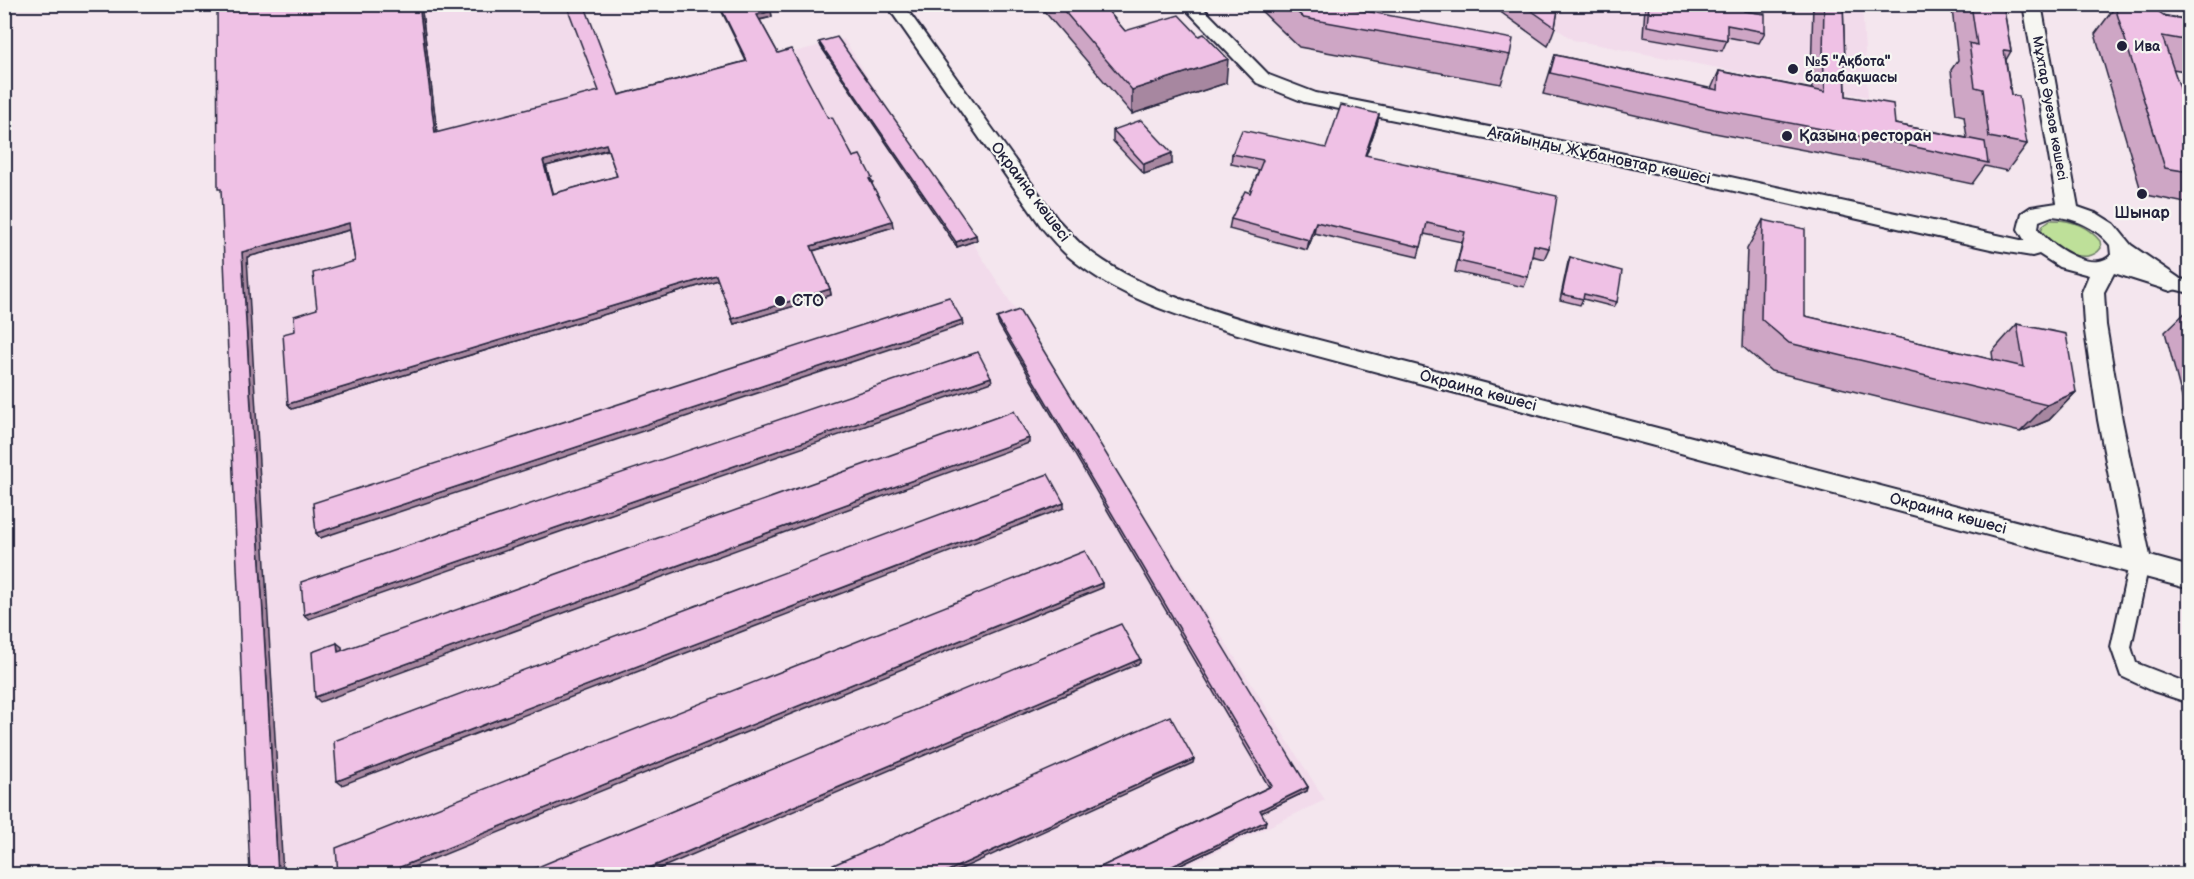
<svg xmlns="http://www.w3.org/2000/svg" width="2194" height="879" viewBox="0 0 2194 879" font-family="'Balsamiq Sans',sans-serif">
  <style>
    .built { fill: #f2dbeb }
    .green { fill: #bee099; stroke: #70816a; stroke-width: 1.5 }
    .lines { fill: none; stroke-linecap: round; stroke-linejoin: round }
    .street-casing { stroke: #22223b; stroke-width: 4 }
    .secondary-casing { stroke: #22223b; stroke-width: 4 }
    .street { fill: #f6f6f2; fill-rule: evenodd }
    .secondary { fill: #f6f6f2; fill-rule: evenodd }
    .wall { fill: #cea6c5; stroke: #22223b; stroke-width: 1.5; fill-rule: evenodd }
    .shaded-wall { fill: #a787a0; stroke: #22223b; stroke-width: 1.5 }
    .building { fill: #efc1e5; stroke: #22223b; stroke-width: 1.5; fill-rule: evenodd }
    .poi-dot { fill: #22223b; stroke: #f6f6f2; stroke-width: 2 }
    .labels { text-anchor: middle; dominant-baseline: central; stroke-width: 4.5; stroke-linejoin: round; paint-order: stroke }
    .far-poi-label { font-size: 14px; font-weight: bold; fill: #22223b; stroke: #f6f6f2; text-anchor: start }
    .far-street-label { font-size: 14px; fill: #22223b; stroke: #f6f6f2 }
    .poi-label { font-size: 16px; font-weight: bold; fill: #22223b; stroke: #f6f6f2; text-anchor: start }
    .street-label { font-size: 16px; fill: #22223b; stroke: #f6f6f2 }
  </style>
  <rect width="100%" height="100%" fill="#f4e6ee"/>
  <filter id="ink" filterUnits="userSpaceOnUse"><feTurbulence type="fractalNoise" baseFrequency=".0167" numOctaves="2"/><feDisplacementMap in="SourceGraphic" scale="12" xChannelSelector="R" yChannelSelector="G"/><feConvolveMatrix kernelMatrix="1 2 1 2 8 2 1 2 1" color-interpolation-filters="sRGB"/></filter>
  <g filter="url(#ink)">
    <g class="built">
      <path d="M218,5H584L623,97L844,39L1325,800L1170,874H252Z"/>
      <path d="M1523,5H1862L1868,97L1573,40Z"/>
    </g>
    <path class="green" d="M2050,220C2070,219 2087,225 2100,241L2101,248C2087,268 2049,248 2041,231L2043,225Z"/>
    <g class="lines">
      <defs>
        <g id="street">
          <path d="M2171,277L2190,281V293L2165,287L2163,283L2165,279Z"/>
          <path d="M2139,556L2146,558L2149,564L2131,647L2136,663L2190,684V703L2153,691L2121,676L2111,647L2129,564L2132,558Z"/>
        </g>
        <path id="secondary" d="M886,4H903L1057,219C1066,228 1074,238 1083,246C1134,287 1200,307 1261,325L2123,549L2098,420L2084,325L2082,292L2089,275L2059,267L2039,254L2032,256L1995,250L1606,162L1304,102L1257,83L1181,4H1199L1269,75L1316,93L1606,150L2025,241L2018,229L2022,213L2031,207L2057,203L2023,4H2041L2078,207L2098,214L2114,224L2131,245L2179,278L2182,283L2179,288L2171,291L2114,273L2104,292L2106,325L2122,420L2150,556L2190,567V589L1261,341C1195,321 1122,302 1068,256C1059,248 1051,238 1043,229ZM2052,216C2074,218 2096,227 2110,245L2111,255C2093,274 2050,246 2038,229L2039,221Z"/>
      </defs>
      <use href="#street" class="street-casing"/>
      <use href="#secondary" class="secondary-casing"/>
      <use href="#street" class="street"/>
      <use href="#secondary" class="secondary"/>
    </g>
    <g class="wall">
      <path d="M217,4H421L437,133L619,95L746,61L718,4H767L771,11L772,17L760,20L778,53L828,118L853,157L873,183L872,184L893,227L813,251L830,289L831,295L734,324L718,280L292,409L288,404L295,331L317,309L355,261L350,230L247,257ZM608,150L617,176L553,194L546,166Z"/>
      <path d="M1038,4H1102L1125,31L1226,83L1132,114Z"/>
      <path d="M1254,4H1350L1342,7L1510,55L1501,84L1299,47Z"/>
      <path d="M1479,4H1559L1555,27L1548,46L1492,6L1483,8Z"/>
      <path d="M1632,4H1744V11L1765,32L1759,43L1727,37V40L1722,51L1643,37L1645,7Z"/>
      <path d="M1813,4H1843L1846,96L1895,124L1967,138L1964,116L1956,114L1951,70L1958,60L1952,9L1954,4H2003L2011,51L2006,60L2011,95L2027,144L2007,171L1985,166L1972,184L1883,165L1704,131L1543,94L1555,55L1711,89L1719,71L1812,89L1811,76Z"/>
      <path d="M2115,7L2190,20V72L2173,69L2190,117V198L2185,203L2142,194L2095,34Z"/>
      <path d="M819,42L977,240L957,247L821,47Z"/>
      <path d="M1379,114L1377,124L1366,155L1549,248L1544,259L1532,256L1528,277L1524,287L1455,272L1462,242L1424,234L1418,257L1314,233L1307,250L1229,229L1231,219L1250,193L1259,170L1231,164L1232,154L1326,148Z"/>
      <path d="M1113,130L1172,164L1144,174L1113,141Z"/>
      <path d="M1763,220L1805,316L1993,360L1992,352L2017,324L2076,392L2049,420L2020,432L1771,371L1743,347L1747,249Z"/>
      <path d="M1570,257L1617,302L1614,307L1583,299L1580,305L1560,300L1568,262Z"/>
      <path d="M2190,308V428L2165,332Z"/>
      <path d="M997,318L1308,787L1307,791L1261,813L1265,825L1162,874H1086L1269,787L998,323Z"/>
    </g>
    <g class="shaded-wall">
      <path d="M419,4H421L438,139L435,133Z"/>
      <path d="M1288,4H1350L1304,18Z"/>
      <path d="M1484,4H1492V6L1483,8Z"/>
      <path d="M771,11L772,17L758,20L757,15Z"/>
      <path d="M1228,59L1226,83L1132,114V90Z"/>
      <path d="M1379,114L1377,124L1362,165L1365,155Z"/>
      <path d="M606,144L608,149L546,166L555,199L552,194L543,161Z"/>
      <path d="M1172,153V164L1144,174V164Z"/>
      <path d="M892,221L893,227L812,251L811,246Z"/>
      <path d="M1316,222L1314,233L1307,250L1309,240Z"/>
      <path d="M349,223L353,229L247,257L283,874H278L242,252Z"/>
      <path d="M976,235L977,240L957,247L956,242Z"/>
      <path d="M716,275L718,280L292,409L288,404Z"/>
      <path d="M830,289L831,295L734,324L732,319Z"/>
      <path d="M962,320L963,325L320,538L316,533Z"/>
      <path d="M991,377L992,382L309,619L304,615Z"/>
      <path d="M2076,392L2049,420L2020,432L2047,405Z"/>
      <path d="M1029,438V443L320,702L315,697Z"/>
      <path d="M1064,503V508L342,785L337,781Z"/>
      <path d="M1102,583V588L396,874H383Z"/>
      <path d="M337,643L342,647L343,657L338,652Z"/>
      <path d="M1140,659V663L647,874H635Z"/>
      <path d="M1194,759L1193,763L950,874H941Z"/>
      <path d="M1308,787L1307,791L1259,814L1260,810Z"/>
      <path d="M1266,821L1265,825L1162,874H1156Z"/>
    </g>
    <g class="building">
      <path d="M217,4H419L435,133L599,91L566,4H584L619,95L747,61L719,4H767L771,11L757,15L778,53L791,49L828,118L832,117L853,157L860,155L872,178L869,179L892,221L811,246L830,289L732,319L716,275L288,404L283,334L295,331L294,316L317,309L313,273L355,261L349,223L242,252L278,874H250L221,189H218ZM606,144L617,176L552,194L543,161Z"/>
      <path d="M1058,4H1102L1125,31L1179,15L1199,36L1204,34L1228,59L1132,90Z"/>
      <path d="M1288,4H1329L1513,39L1510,55L1304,18Z"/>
      <path d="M1522,4H1559L1555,27Z"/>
      <path d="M1649,4H1744V11L1765,14V32L1727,25V40L1647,26Z"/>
      <path d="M1824,4H1843L1846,96L1893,104L1895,124L1985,142L1988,163L1897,143L1714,109L1550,73L1555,55L1718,90L1719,71L1825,92L1823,54Z"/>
      <path d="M1971,4H2003L2011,51L2004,50L2011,95L2019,96L2027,144L1989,137L1983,89L1975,87L1969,43L1977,45Z"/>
      <path d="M2138,6L2156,10L2165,16L2190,20V41L2162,36L2190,117V172L2165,168L2115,7Z"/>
      <path d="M837,37L976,235L956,242L819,42Z"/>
      <path d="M1341,105L1379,114L1365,155L1557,196L1549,248L1534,245L1528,277L1458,261L1465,232L1427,223L1421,247L1316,222L1309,240L1231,219L1245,191L1250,193L1263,160L1232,154L1242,130L1326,148Z"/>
      <path d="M1141,120L1172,153L1144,164L1113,130Z"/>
      <path d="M1763,220L1805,229V316L2024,367L2017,324L2066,334L2076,392L2047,405L1789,343L1761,319Z"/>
      <path d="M1570,257L1622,271L1617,302L1584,294L1583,299L1562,294Z"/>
      <path d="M949,297L962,320L316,533L313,503Z"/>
      <path d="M1019,310L1308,787L1260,810L1266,821L1156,874H1086L1272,786L997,318Z"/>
      <path d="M978,352L991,377L304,615L301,582Z"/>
      <path d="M1014,411L1029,438L315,697L312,652L337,643L338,652Z"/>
      <path d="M1048,474L1064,503L337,781L334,741Z"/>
      <path d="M1085,551L1102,583L383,874H338L336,848Z"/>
      <path d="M1121,624L1140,659L635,874H521Z"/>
      <path d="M1170,716L1194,759L941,874H813Z"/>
    </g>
  </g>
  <g class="poi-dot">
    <circle cx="2122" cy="46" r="6"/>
    <circle cx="1793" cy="69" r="6"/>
    <circle cx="1787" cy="136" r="6"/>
    <circle cx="2142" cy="194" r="6"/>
    <circle cx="780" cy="301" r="6"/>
  </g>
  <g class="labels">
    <g class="far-poi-label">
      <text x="2134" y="46">Ива</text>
      <text x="1805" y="61">№5 "Ақбота"<tspan x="1805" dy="16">балабақшасы</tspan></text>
    </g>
    <g class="far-street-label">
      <text transform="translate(2050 108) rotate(80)">Мұхтар Әуезов көшесі</text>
    </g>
    <g class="poi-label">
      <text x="1799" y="136">Қазына ресторан</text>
      <text x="2142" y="213" text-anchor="middle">Шынар</text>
      <text x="792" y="301">СТО</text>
    </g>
    <g class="street-label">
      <text transform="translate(1599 156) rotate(12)">Ағайынды Жұбановтар көшесі</text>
      <text transform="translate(1030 192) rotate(53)">Окраина көшесі</text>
      <text transform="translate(1478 391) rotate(15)">Окраина көшесі</text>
      <text transform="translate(1948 514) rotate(15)">Окраина көшесі</text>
    </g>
  </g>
  <rect width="2194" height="879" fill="none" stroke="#f6f6f2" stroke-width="24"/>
  <rect x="12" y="12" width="2170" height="855" fill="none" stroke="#22223b" stroke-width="2" filter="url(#ink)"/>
</svg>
